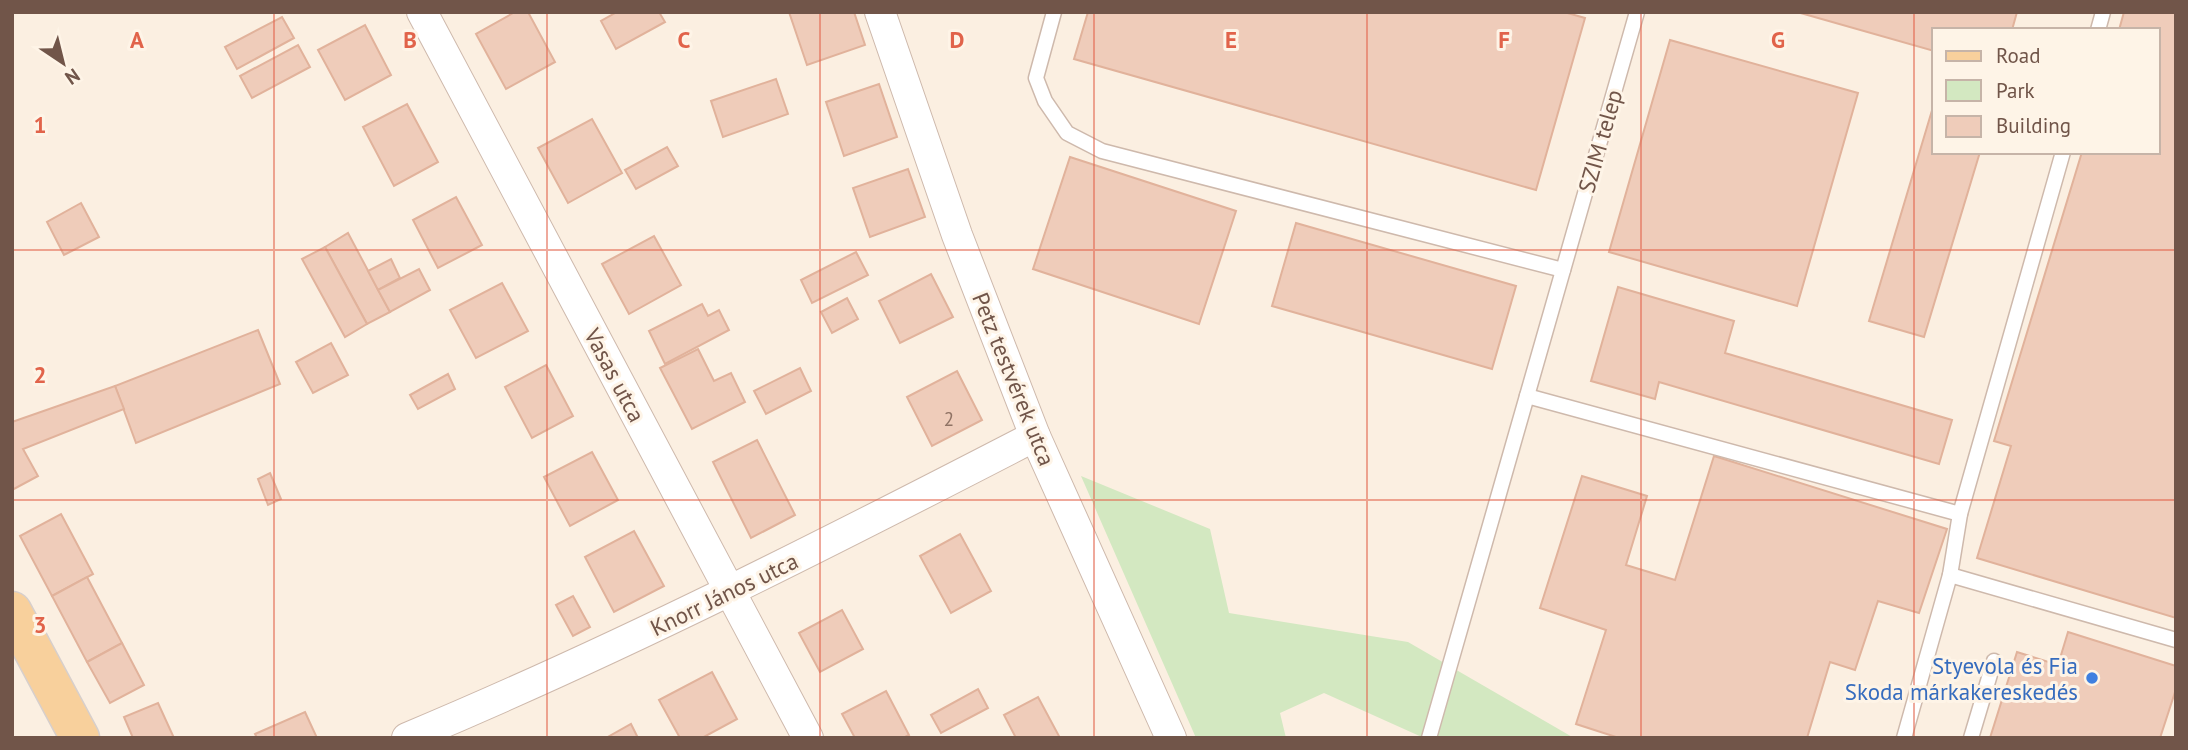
<svg xmlns="http://www.w3.org/2000/svg" width="2188" height="750" viewBox="0 0 2188 750" font-family="'PT Sans',sans-serif">
  <style>
    .green { fill: #d3e8c1 }
    .building { fill: #efccba; stroke: #e1b29b; stroke-width: 2 }
    .lines { fill: none; stroke-linecap: round; stroke-linejoin: round }
    .service-casing { stroke: #ceb9ac; stroke-width: 17 }
    .minor-casing { stroke: #ceb9ac; stroke-width: 32 }
    .primary-casing { stroke: #d7cfcc; stroke-width: 41 }
    .service { stroke: #fff; stroke-width: 14 }
    .minor { stroke: #fff; stroke-width: 30 }
    .primary { stroke: #f8d09c; stroke-width: 38 }
    .grid { fill: none; stroke: #e1634a; stroke-width: 2; stroke-opacity: 0.55 }
    .shop-dot { fill: #3f7fe0; stroke: #fef4e7; stroke-width: 2.5 }
    .labels { text-anchor: middle; dominant-baseline: central; stroke-width: 6; stroke-linejoin: round; paint-order: stroke }
    .number-label { font-size: 19px; fill: #907365 }
    .street-label { font-size: 23px; fill: #715549; stroke: #fef4e7 }
    .shop-label { font-size: 23px; fill: #366cbe; stroke: #fef4e7; text-anchor: end }
    .grid-label { font-size: 23px; text-anchor: middle; font-weight: bold; fill: #e1634a; stroke: #fef4e7; stroke-width: 6; stroke-linejoin: round; paint-order: stroke }
  </style>
  <rect width="100%" height="100%" fill="#fbefe1"/>
  <path class="green" d="M1081,476L1210,529L1229,613L1408,642L1574,738H1424L1324,693L1280,713L1286,738H1196Z"/>
  <g class="building">
    <path d="M515,12H528L555,62L506,89L476,34Z"/>
    <path d="M617,12H659L665,22L616,49L601,21Z"/>
    <path d="M789,12H854L865,45L807,65Z"/>
    <path d="M1088,12H1564L1585,18L1536,190L1074,59Z"/>
    <path d="M1797,12H2017L2012,30H1934V51Z"/>
    <path d="M2124,12H2176V618L1977,558L2011,446L1994,441L2082,152H2158V30H2119Z"/>
    <path d="M282,17L294,38L237,69L225,47Z"/>
    <path d="M365,25L391,75L345,100L318,50Z"/>
    <path d="M1670,40L1858,93L1797,306L1609,252Z"/>
    <path d="M298,45L310,67L252,98L240,76Z"/>
    <path d="M776,79L788,114L723,137L711,101Z"/>
    <path d="M879,84L897,137L844,156L826,102Z"/>
    <path d="M407,104L438,162L394,186L363,127Z"/>
    <path d="M1933,107L1934,152H1980L1924,337L1869,321Z"/>
    <path d="M592,119L622,173L568,203L538,148Z"/>
    <path d="M667,147L678,166L636,189L625,170Z"/>
    <path d="M1070,157L1236,211L1199,324L1033,269Z"/>
    <path d="M908,169L925,217L870,237L853,188Z"/>
    <path d="M456,197L482,245L438,268L413,220Z"/>
    <path d="M81,203L99,237L64,255L47,222Z"/>
    <path d="M1296,223L1516,286L1492,369L1272,306Z"/>
    <path d="M348,233L390,312L367,324L325,247Z"/>
    <path d="M654,236L681,285L629,314L602,264Z"/>
    <path d="M325,247L367,324L345,337L302,259Z"/>
    <path d="M856,252L868,275L812,303L801,280Z"/>
    <path d="M391,259L400,278L378,290L368,271Z"/>
    <path d="M419,269L430,290L390,312L378,290Z"/>
    <path d="M931,274L953,317L900,343L879,301Z"/>
    <path d="M502,283L528,331L476,358L450,310Z"/>
    <path d="M1618,287L1734,321L1725,353L1952,420L1939,464L1659,382L1655,399L1591,381Z"/>
    <path d="M847,298L858,319L832,333L821,312Z"/>
    <path d="M702,304L708,316L719,310L729,330L665,364L649,331Z"/>
    <path d="M258,330L280,384L136,443L115,386Z"/>
    <path d="M331,343L348,375L313,393L296,362Z"/>
    <path d="M698,349L714,381L731,373L745,402L692,429L660,368Z"/>
    <path d="M546,365L573,416L532,438L505,387Z"/>
    <path d="M800,368L811,391L766,414L754,391Z"/>
    <path d="M957,371L982,420L932,446L907,397Z"/>
    <path d="M448,374L455,389L418,409L410,395Z"/>
    <path d="M115,386L124,409L23,449L38,476L12,490V422Z"/>
    <path d="M757,440L795,515L751,538L713,462Z"/>
    <path d="M592,452L618,500L570,526L544,477Z"/>
    <path d="M1714,456L1947,529L1919,613L1878,601L1855,670L1830,662L1807,738H1619L1576,724L1606,630L1540,608L1582,476L1647,496L1626,565L1675,580Z"/>
    <path d="M270,473L281,499L268,505L258,479Z"/>
    <path d="M61,514L93,574L52,596L20,536Z"/>
    <path d="M634,531L664,586L614,612L585,557Z"/>
    <path d="M960,534L991,591L951,613L920,556Z"/>
    <path d="M87,577L122,643L87,662L52,596Z"/>
    <path d="M573,596L590,627L573,636L556,605Z"/>
    <path d="M842,610L863,649L820,672L799,633Z"/>
    <path d="M2068,632L2176,666V689L2160,738H1990L2017,652L2058,665Z"/>
    <path d="M122,643L144,685L110,703L87,662Z"/>
    <path d="M712,672L737,719L702,738H680L659,700Z"/>
    <path d="M978,689L988,708L941,733L931,715Z"/>
    <path d="M886,691L909,735L903,738H855L842,714Z"/>
    <path d="M1038,697L1060,738H1016L1004,715Z"/>
    <path d="M158,703L174,738H133L124,717Z"/>
    <path d="M305,712L317,738H257L255,734Z"/>
    <path d="M631,724L638,738H606Z"/>
  </g>
  <g class="lines">
    <defs>
      <g id="service">
        <path d="M1054,12L1036,78L1045,101L1067,133L1102,151L1563,270"/>
        <path d="M2098,30L2103,12"/>
        <path d="M1527,396L1960,514"/>
        <path d="M1950,575L1960,514L2063,152"/>
        <path d="M1429,738L1637,12"/>
        <path d="M1904,738L1950,575L2176,640"/>
        <path d="M1971,738L1994,661"/>
      </g>
      <g id="minor">
        <path d="M422,12L808,738"/>
        <path d="M880,12L957,235L1035,436L1171,738"/>
        <path d="M407,738C622,648 828,543 1035,436"/>
      </g>
      <path id="primary" d="M12,611L80,738"/>
    </defs>
    <use href="#service" class="service-casing"/>
    <use href="#minor" class="minor-casing"/>
    <use href="#primary" class="primary-casing"/>
    <use href="#service" class="service"/>
    <use href="#minor" class="minor"/>
    <use href="#primary" class="primary"/>
  </g>
  <path class="grid" d="M274,12V738M547,12V738M820,12V738M1094,12V738M1367,12V738M1641,12V738M1914,12V738M12,250H2176M12,500H2176"/>
  <circle class="shop-dot" cx="2092" cy="678" r="7"/>
  <g class="labels">
    <g class="number-label">
      <text x="949" y="419">2</text>
    </g>
    <g class="street-label">
      <text transform="translate(1600 141) rotate(-74)">SZIM telep</text>
      <text transform="translate(615 375) rotate(62)">Vasas utca</text>
      <text transform="translate(1014 379) rotate(68)">Petz testvérek utca</text>
      <text transform="translate(724 594) rotate(-26)">Knorr János utca</text>
    </g>
    <g class="shop-label">
      <text x="2078" y="665">Styevola és Fia<tspan x="2078" dy="26">Skoda márkakereskedés</tspan></text>
    </g>
  </g>
  <g class="grid-label">
    <text x="137" y="48">A</text>
    <text x="410" y="48">B</text>
    <text x="684" y="48">C</text>
    <text x="957" y="48">D</text>
    <text x="1231" y="48">E</text>
    <text x="1504" y="48">F</text>
    <text x="1778" y="48">G</text>
    <text x="40" y="133">1</text>
    <text x="40" y="383">2</text>
    <text x="40" y="633">3</text>
  </g>
  <rect width="2188" height="750" fill="none" stroke="#715549" stroke-width="28"/>
  <rect x="1932" y="28" width="228" height="126" fill="#fef4e7" stroke="#c6b4a8" stroke-width="2"/>
  <rect x="1946" y="51" width="35" height="10" fill="#f8d09c" stroke="#c6b4a8" stroke-width="2"/>
  <text x="1996" y="63" font-size="21" fill="#715549">Road</text>
  <rect x="1946" y="80" width="35" height="21" fill="#d3e8c1" stroke="#c6b4a8" stroke-width="2"/>
  <text x="1996" y="98" font-size="21" fill="#715549">Park</text>
  <rect x="1946" y="116" width="35" height="21" fill="#efccba" stroke="#c6b4a8" stroke-width="2"/>
  <text x="1996" y="133" font-size="21" fill="#715549">Building</text>
  <g transform="translate(63 63) rotate(145)" stroke="#fef4e7" stroke-width="5" paint-order="stroke">
  <path d="M0-5L12 26L0 18L-12 26Z" fill="#715549"/>
  <text y="-10" font-size="19" font-weight="bold" text-anchor="middle" fill="#715549">N</text>
  </g>
</svg>
